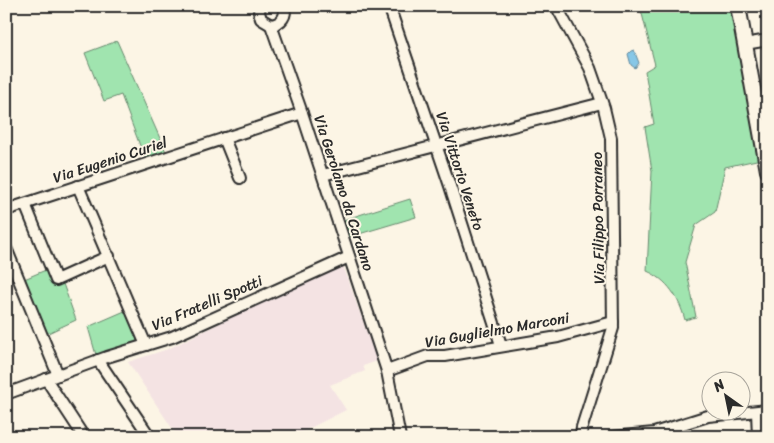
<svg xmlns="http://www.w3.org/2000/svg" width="774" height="443" viewBox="0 0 774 443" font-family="Sriracha,sans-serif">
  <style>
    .built { fill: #f4e3e3 }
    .green { fill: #a0e4af; stroke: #66886d }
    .water { fill: #86c7e7; stroke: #62899c }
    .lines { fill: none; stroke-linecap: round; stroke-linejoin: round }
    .street-casing { stroke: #2b2b2b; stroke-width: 14 }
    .secondary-casing { stroke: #2b2b2b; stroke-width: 18 }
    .street { stroke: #fcf5e5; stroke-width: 10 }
    .secondary { stroke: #fcf5e5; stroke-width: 14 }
    .labels { text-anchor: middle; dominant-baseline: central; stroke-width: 4; stroke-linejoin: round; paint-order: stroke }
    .street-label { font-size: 15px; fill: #2b2b2b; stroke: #fcf5e5 }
  </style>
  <rect width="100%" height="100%" fill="#fcf5e5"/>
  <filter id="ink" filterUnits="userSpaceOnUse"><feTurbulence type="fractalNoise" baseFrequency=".02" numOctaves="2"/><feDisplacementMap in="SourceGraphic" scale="10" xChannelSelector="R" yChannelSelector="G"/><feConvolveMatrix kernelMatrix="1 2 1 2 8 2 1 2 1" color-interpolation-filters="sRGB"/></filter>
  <g filter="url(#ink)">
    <path class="built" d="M343,265L377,361L363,366L365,371L330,385L346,410L292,437H178L128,362L168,349L254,306Z"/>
    <g class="green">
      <path d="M640,6H732L761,159L725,167L715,212L696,225L685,262L696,317L685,320C679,298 668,280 647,271L652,171L645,127L654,124L645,71L655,65Z"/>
      <path d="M117,41L166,152L145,159L121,95L104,101L85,53Z"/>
      <path d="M410,199L416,217L349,237L343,220Z"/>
      <path d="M48,269L62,281L76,320L46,334L22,280Z"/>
      <path d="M127,310L141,341L96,355L88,327Z"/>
    </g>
    <path class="water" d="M634,50L639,63L635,68L631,65L628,54L631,51Z"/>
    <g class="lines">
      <defs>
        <g id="street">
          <path d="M260,6L259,12L261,19L271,25C282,23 287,16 284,6"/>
          <path d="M389,6L450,186L501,345"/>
          <path d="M558,6L559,11L590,68L604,108L611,138L613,328L582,427L581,437"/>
          <path d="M271,25L302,113L387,371L400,437"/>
          <path d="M745,44L768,40"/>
          <path d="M224,138L240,178"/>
          <path d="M323,175L602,103"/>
          <path d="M78,186L146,345"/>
          <path d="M25,204L56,280L109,256"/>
          <path d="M6,210L302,113"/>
          <path d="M6,248L58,375"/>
          <path d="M98,360L150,437"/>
          <path d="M387,371L428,356H445L558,337L613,322"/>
          <path d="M46,379L84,437"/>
          <path d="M6,394L107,357L172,337L349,257"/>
          <path d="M757,412L758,437"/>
          <path d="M612,437L654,433L708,416L768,410"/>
        </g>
        <path id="secondary" d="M738,6L768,171"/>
      </defs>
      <use href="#street" class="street-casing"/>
      <use href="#secondary" class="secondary-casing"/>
      <use href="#street" class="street"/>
      <use href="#secondary" class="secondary"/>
    </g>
  </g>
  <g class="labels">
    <g class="street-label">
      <text transform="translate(110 160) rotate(-18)">Via Eugenio Curiel</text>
      <text transform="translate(460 171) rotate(72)">Via Vittorio Veneto</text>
      <text transform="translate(344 193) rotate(72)">Via Gerolamo da Cardano</text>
      <text transform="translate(598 218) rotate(-91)">Via Filippo Porraneo</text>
      <text transform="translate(207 303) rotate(-23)">Via Fratelli Spotti</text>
      <text transform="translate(497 330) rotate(-10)">Via Guglielmo Marconi</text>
    </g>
  </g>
  <rect width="774" height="443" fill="none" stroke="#fcf5e5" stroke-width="25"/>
  <rect x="12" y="12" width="749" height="418" fill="none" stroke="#2b2b2b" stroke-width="2" filter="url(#ink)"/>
  <g transform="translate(726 396) rotate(327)"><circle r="24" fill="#fcf5e5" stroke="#a8a49b"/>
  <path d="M0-4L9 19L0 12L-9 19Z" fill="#2b2b2b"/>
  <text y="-8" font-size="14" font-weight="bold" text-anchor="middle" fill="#2b2b2b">N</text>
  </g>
</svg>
